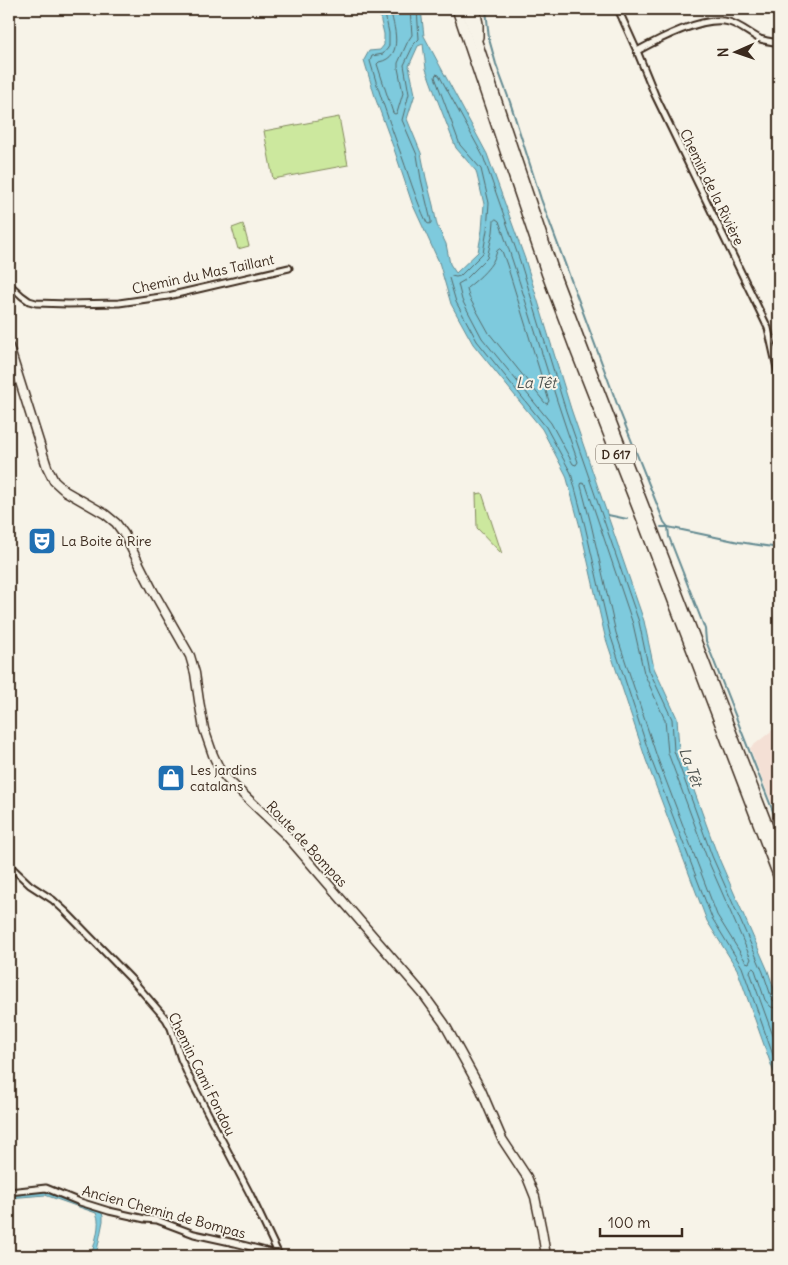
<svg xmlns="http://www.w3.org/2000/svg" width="788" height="1265" viewBox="0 0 788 1265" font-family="Delius,sans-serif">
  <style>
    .built { fill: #f4e0d5 }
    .green { fill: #cce89e; stroke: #84895e }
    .water { fill: #7ecadd; stroke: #638a91; fill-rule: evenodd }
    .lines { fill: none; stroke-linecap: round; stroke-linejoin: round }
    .shore { stroke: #566a6a; stroke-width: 1 }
    .stream { stroke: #638a91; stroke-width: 2 }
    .street-casing { stroke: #3b2a1e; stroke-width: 9 }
    .secondary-casing { stroke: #3b2a1e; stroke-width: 11 }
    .highway-casing { stroke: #3b2a1e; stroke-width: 12 }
    .street { stroke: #f7f3e8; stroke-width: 5 }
    .secondary { stroke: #f7f3e8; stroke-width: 8 }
    .highway { stroke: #f7f3e8; stroke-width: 9 }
    .labels { text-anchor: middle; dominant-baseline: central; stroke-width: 4; stroke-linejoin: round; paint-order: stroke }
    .shield { fill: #f7f3e8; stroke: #73665b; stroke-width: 1 }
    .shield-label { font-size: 12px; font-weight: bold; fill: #3b2a1e }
    .street-label { font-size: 14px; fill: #3b2a1e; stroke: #f7f3e8 }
    .poi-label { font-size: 14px; fill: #3b2a1e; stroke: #f7f3e8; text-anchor: start }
    .water-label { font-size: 15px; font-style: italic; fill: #4c524e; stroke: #f7f3e8 }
  </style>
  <rect width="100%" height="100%" fill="#f7f3e8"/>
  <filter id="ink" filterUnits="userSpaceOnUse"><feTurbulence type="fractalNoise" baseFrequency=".02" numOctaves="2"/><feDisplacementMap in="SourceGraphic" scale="10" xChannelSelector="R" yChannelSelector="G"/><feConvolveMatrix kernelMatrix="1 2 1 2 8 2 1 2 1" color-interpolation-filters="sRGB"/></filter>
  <g filter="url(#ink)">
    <path class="built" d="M779,725V822L750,748Z"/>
    <g class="green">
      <path d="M339,117L348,165L273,179L264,131Z"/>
      <path d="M243,224L249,246L238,249L232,228Z"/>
      <path d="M482,493L502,554L477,528L476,494Z"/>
    </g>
    <g class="water">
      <path d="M378,9H421L424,36L487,154L525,259L571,409L644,621L654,668L677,718L679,749L717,854L768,971L779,1004V1087L737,969L707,921L646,760L605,636L580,527L566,475L542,429L473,344L451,304L439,262L412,203L394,149L376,100L364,60L369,51L380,50L384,45V34ZM423,44L426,69L437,99L456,148L476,171L484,204L482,230L478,252L456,273L450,264L446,244L437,225L433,205L426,178L421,153L407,119L415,94L409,66L418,46Z"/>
      <path d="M46,1190L99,1210L103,1215V1221L96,1256H91C94,1245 102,1223 96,1213L45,1195L9,1198V1193Z"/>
    </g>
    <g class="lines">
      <g class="shore">
        <path d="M384,9L389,33V45L388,48L383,54L372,56L370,61C378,90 388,118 398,146C408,172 415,198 427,223L429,224L431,223V221L421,179L417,155L402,120L409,94L404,65L414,44L419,39L417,9"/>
        <path d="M390,9C394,26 405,57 379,62L377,64L393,113L395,114L397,113L403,93L398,68V63L408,41L412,35L410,9"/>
        <path d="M496,219L499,221C527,300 549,382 578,462L576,465L573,464L551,423L482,338L462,300L458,284L465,280L487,258L493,232L494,221Z"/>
        <path d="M500,249L502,251L507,265L549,401L547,404L545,403L489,333L469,297L467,288C479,278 494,266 497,251Z"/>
        <path d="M582,483L586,485L633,624L644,673L665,720L668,753L707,858L751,959L749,963L746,962L717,915L657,757L616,633L591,524L581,486Z"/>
        <path d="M779,1003L775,1002L772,999L763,972L712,856L674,751L672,719L649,670L639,622L566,411L520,261L483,156L439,75L436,74L435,77L460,145L481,169L489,203L487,230L483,253L460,276L456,277L451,276L449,278L456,302L477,341L546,427L571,473L585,526L610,634L651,759L712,918L742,967L779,1072"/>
        <path d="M779,1009L771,1007L765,1000L755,970L753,968L751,969L750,972L779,1052"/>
      </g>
      <g class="stream">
        <path d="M486,9L489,39L496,64L510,102L541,199L620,412L664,522L668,527L669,537L705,629L706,641L778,824L779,825"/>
        <path d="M608,515L627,519"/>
        <path d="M661,527H668L739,542L779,548"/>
      </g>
      <defs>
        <g id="street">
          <path d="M618,9L637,51L655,95L768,328L779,377"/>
          <path d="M637,51C659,39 704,15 729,22C740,25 750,34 760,39C766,41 773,42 779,43"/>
          <path d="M9,284L22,296L29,301L36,303L68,304L119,303L168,296L289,268"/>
          <path d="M9,865L30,885L53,900L65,911L133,981L166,1019L171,1028L181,1059L188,1075L250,1194L279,1255"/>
          <path d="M9,1192L46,1188L80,1202L109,1211L145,1219L157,1220L194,1234L235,1243L285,1256"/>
        </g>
        <path id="secondary" d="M9,347L47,467L54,481L65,491L105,514L116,523L124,534L153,591L190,656L195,673L199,701L204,729L213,755L220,770L227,779L285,834L423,994L444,1023L481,1090L502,1139L527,1177L535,1197L542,1231L546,1256"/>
        <g id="highway">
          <path d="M457,9L547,275L576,352L641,517L779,878"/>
          <path d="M466,9L556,278L583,349L779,855"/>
          <path d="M475,9L478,24V37"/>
        </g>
      </defs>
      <use href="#street" class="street-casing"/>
      <use href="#secondary" class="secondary-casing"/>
      <use href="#highway" class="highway-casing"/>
      <use href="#street" class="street"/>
      <use href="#secondary" class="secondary"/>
      <use href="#highway" class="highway"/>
    </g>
  </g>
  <defs>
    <symbol id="theatre-square" viewBox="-11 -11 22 22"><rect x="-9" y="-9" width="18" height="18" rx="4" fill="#1f6fb2" stroke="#f7f3e8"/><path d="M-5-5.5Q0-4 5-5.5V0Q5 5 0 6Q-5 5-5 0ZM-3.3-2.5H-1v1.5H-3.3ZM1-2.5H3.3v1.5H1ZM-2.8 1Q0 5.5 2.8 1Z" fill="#fff"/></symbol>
    <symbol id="shop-square" viewBox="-11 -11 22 22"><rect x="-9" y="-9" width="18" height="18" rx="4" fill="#1f6fb2" stroke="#f7f3e8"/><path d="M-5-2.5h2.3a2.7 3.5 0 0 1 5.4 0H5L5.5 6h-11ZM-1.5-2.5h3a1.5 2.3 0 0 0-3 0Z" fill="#fff"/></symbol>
  </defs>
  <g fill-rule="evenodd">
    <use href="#theatre-square" x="26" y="525" width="32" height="32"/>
    <use href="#shop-square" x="155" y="762" width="32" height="32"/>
  </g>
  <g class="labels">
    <rect class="shield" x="596" y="444.5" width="40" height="19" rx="4"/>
    <g class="shield-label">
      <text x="616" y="454">D 617</text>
    </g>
    <g class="street-label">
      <text transform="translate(712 187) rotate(64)">Chemin de la Rivière</text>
      <text transform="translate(203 274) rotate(-12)">Chemin du Mas Taillant</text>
      <text transform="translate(307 844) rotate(47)">Route de Bompas</text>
      <text transform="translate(202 1074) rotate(64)">Chemin Cami Fondou</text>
      <text transform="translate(164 1212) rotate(15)">Ancien Chemin de Bompas</text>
    </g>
    <g class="poi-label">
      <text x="61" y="541">La Boite à Rire</text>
      <text x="190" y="770">Les jardins<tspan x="190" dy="16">catalans</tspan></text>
    </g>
    <g class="water-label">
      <text x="536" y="382">La Têt</text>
      <text transform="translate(691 767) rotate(70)">La Têt</text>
    </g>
  </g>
  <rect width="788" height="1265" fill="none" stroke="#f7f3e8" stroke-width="30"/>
  <rect x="15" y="15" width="758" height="1235" fill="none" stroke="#3b2a1e" stroke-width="2" filter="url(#ink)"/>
  <g transform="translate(736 52) rotate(268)" stroke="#f7f3e8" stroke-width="4" paint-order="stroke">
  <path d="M0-4L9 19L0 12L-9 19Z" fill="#3b2a1e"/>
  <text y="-8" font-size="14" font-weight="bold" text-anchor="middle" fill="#3b2a1e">N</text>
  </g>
  <path d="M600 1228v8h82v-8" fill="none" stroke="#3b2a1e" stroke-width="2.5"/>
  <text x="608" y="1228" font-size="15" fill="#3b2a1e" stroke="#f7f3e8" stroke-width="4" paint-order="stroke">100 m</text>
</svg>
